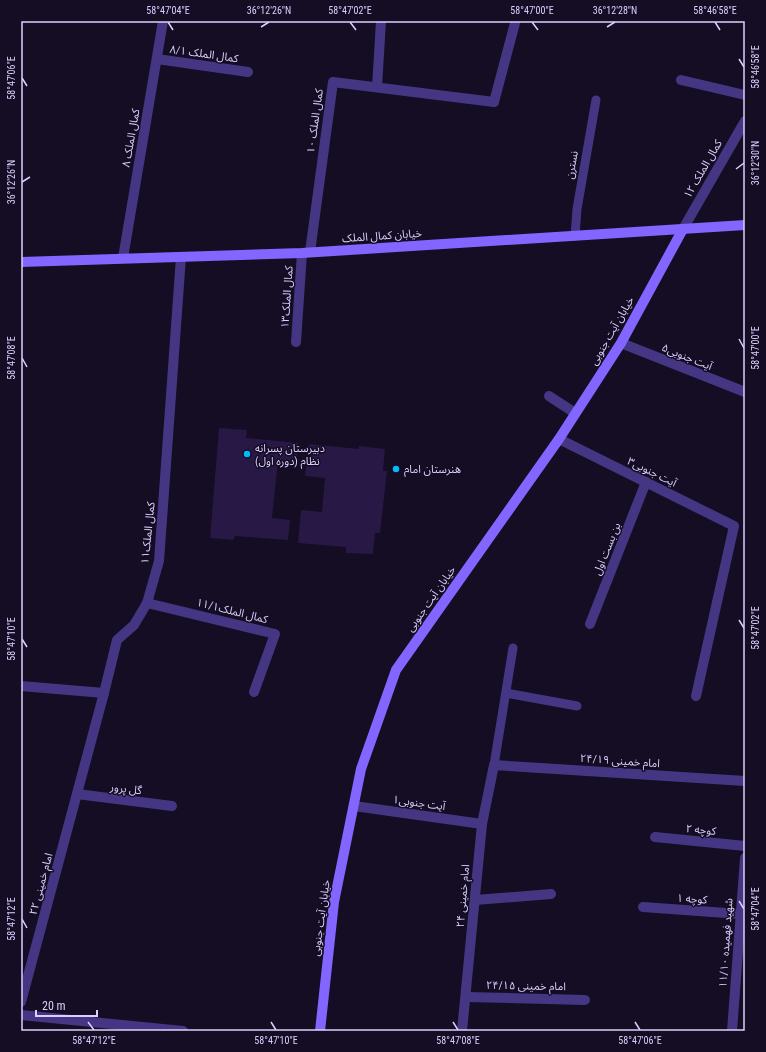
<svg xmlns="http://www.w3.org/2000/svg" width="766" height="1052" viewBox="0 0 766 1052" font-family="'Roboto Condensed','Noto Sans Arabic',sans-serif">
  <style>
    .building { fill: #281845 }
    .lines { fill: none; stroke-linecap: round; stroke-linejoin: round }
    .lane { stroke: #453684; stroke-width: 9 }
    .street { stroke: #453684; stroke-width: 10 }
    .secondary { stroke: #8266ff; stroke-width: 10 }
    .ticks { fill: none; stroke: #dccfff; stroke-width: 1.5 }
    .poi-dot { fill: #00bafa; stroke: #140d23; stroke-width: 1.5 }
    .labels { text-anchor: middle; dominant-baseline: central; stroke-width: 3; stroke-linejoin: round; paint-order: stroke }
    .street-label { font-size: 11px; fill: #dccfff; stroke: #140d23 }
    .poi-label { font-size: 11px; fill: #dccfff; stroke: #140d23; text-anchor: start }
    .neatline { fill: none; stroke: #dccfff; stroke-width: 1.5 }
    .ticks-label { font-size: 10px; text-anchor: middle; fill: #dccfff }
  </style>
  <rect width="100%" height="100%" fill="#140d23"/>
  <g class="building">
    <path d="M219,428L247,430L246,438L298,443L297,463L278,461L272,518L290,520L288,540L235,536L233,540L210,538Z"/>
    <path d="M309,444L359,449V446L385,449L383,471H387L380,533H375L373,554L346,553V547L298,543L301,510L322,512L325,478L305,476Z"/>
  </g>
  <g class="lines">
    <g class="lane">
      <path d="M575,236L577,209L596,100"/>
      <path d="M506,693L577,706"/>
      <path d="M494,765L513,648"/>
    </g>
    <g class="street">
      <path d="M157,59L248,72"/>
      <path d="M681,80L745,95"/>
      <path d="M377,87L381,21"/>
      <path d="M683,229L745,121"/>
      <path d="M310,252L333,82L494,102L515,23"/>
      <path d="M123,258L163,21"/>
      <path d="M296,342L302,253"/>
      <path d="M621,343L745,392"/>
      <path d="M549,396L575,413"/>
      <path d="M559,439L734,526L696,696"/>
      <path d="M147,603L275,634L254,692"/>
      <path d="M590,624L646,482"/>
      <path d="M21,686L104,693"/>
      <path d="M77,794L172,806"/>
      <path d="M354,806L482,824"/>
      <path d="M655,837L745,846"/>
      <path d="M475,900L551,894"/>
      <path d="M643,907L740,914"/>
      <path d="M466,997L585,1000"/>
      <path d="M21,1002L104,693L117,640L134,625L147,603L159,561L181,257"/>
      <path d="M21,1015L183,1031"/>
      <path d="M462,1031L482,824L494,765L745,781"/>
      <path d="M732,1031L745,858"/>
    </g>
    <g class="secondary">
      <path d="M21,262L302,253L745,225"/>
      <path d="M320,1031L334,902L361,769L396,670L559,439L621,343L683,229"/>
    </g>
  </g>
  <path class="ticks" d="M168,22L173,30M350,22L356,30M532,22L538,30M715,22L720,30M261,27L269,22M607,27L615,22M739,59L744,67M22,78L27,86M736,169L744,163M22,182L30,177M739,339L744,348M22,358L27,367M739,620L744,628M22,639L27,647M739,901L744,909M22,919L27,928M88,1022L94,1030M271,1022L276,1030M453,1022L458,1030M635,1022L640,1030"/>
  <g class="poi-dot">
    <circle cx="247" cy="454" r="4"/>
    <circle cx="396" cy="469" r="4"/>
  </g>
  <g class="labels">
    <g class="street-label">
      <text transform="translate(204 54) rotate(8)">کمال الملک ۸/۱</text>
      <text transform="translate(315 121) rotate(-82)">کمال الملک ۱۰</text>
      <text transform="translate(131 138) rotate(-80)">کمال الملک ۸</text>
      <text transform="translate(572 165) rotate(-80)">نسترن</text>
      <text transform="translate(703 169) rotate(-60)">کمال الملک ۱۲</text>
      <text transform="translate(382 236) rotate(-4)">خیابان کمال الملک</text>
      <text transform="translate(287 297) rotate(-86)">کمال الملک۱۳</text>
      <text transform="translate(612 331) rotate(-60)">خیابان آیت جنوبی</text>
      <text transform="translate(687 357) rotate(22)">آیت جنوبی۵</text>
      <text transform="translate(652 472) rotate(26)">آیت جنوبی۳</text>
      <text transform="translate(148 533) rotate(-84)">کمال الملک۱۱</text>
      <text transform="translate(607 549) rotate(-68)">بن بست اول</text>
      <text transform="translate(431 599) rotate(-55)">خیابان آیت جنوبی</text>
      <text transform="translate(232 611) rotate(14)">کمال الملک۱۱/۱</text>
      <text transform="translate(620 761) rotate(4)">امام خمینی ۲۴/۱۹</text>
      <text transform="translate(126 789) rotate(7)">گل پرور</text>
      <text transform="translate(419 803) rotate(8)">آیت جنوبی۱</text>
      <text transform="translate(701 830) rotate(6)">کوچه ۲</text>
      <text transform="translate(41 884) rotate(-75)">امام خمینی ۲۲</text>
      <text transform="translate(463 896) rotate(-85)">امام خمینی ۲۴</text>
      <text transform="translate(692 899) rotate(4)">کوچه ۱</text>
      <text transform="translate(321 918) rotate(-82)">خیابان آیت جنوبی</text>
      <text transform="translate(726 943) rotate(-86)">شهید فهمیده ۱۱/۱۰</text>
      <text transform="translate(526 986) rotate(1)">امام خمینی ۲۴/۱۵</text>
    </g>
    <g class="poi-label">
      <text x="255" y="448">دبیرستان پسرانه<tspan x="255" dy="13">نظام (دوره اول)</tspan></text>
      <text x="404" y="469">هنرستان امام</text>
    </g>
  </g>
  <rect width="766" height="1052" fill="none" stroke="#140d23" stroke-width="44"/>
  <path d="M36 1010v6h61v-6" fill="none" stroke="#dccfff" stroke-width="2"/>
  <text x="42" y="1010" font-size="12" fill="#dccfff" stroke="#140d23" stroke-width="3" paint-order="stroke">20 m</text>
  <rect x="22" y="22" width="722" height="1008" class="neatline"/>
  <g class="ticks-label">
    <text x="168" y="14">58°47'04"E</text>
    <text x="269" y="14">36°12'26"N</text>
    <text x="350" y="14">58°47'02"E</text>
    <text x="532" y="14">58°47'00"E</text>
    <text x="615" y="14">36°12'28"N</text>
    <text x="715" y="14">58°46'58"E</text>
    <text transform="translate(755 67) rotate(-90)" y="4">58°46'58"E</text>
    <text transform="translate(11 78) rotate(-90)" y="4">58°47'06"E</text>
    <text transform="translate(755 163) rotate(-90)" y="4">36°12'30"N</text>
    <text transform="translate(11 182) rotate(-90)" y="4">36°12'26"N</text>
    <text transform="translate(755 348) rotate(-90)" y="4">58°47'00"E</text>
    <text transform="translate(11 358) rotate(-90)" y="4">58°47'08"E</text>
    <text transform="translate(755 628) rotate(-90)" y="4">58°47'02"E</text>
    <text transform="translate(11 639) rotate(-90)" y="4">58°47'10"E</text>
    <text transform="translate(755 909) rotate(-90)" y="4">58°47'04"E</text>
    <text transform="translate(11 919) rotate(-90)" y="4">58°47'12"E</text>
    <text x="94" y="1044">58°47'12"E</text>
    <text x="276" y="1044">58°47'10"E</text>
    <text x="458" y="1044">58°47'08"E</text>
    <text x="640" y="1044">58°47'06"E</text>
  </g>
</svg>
